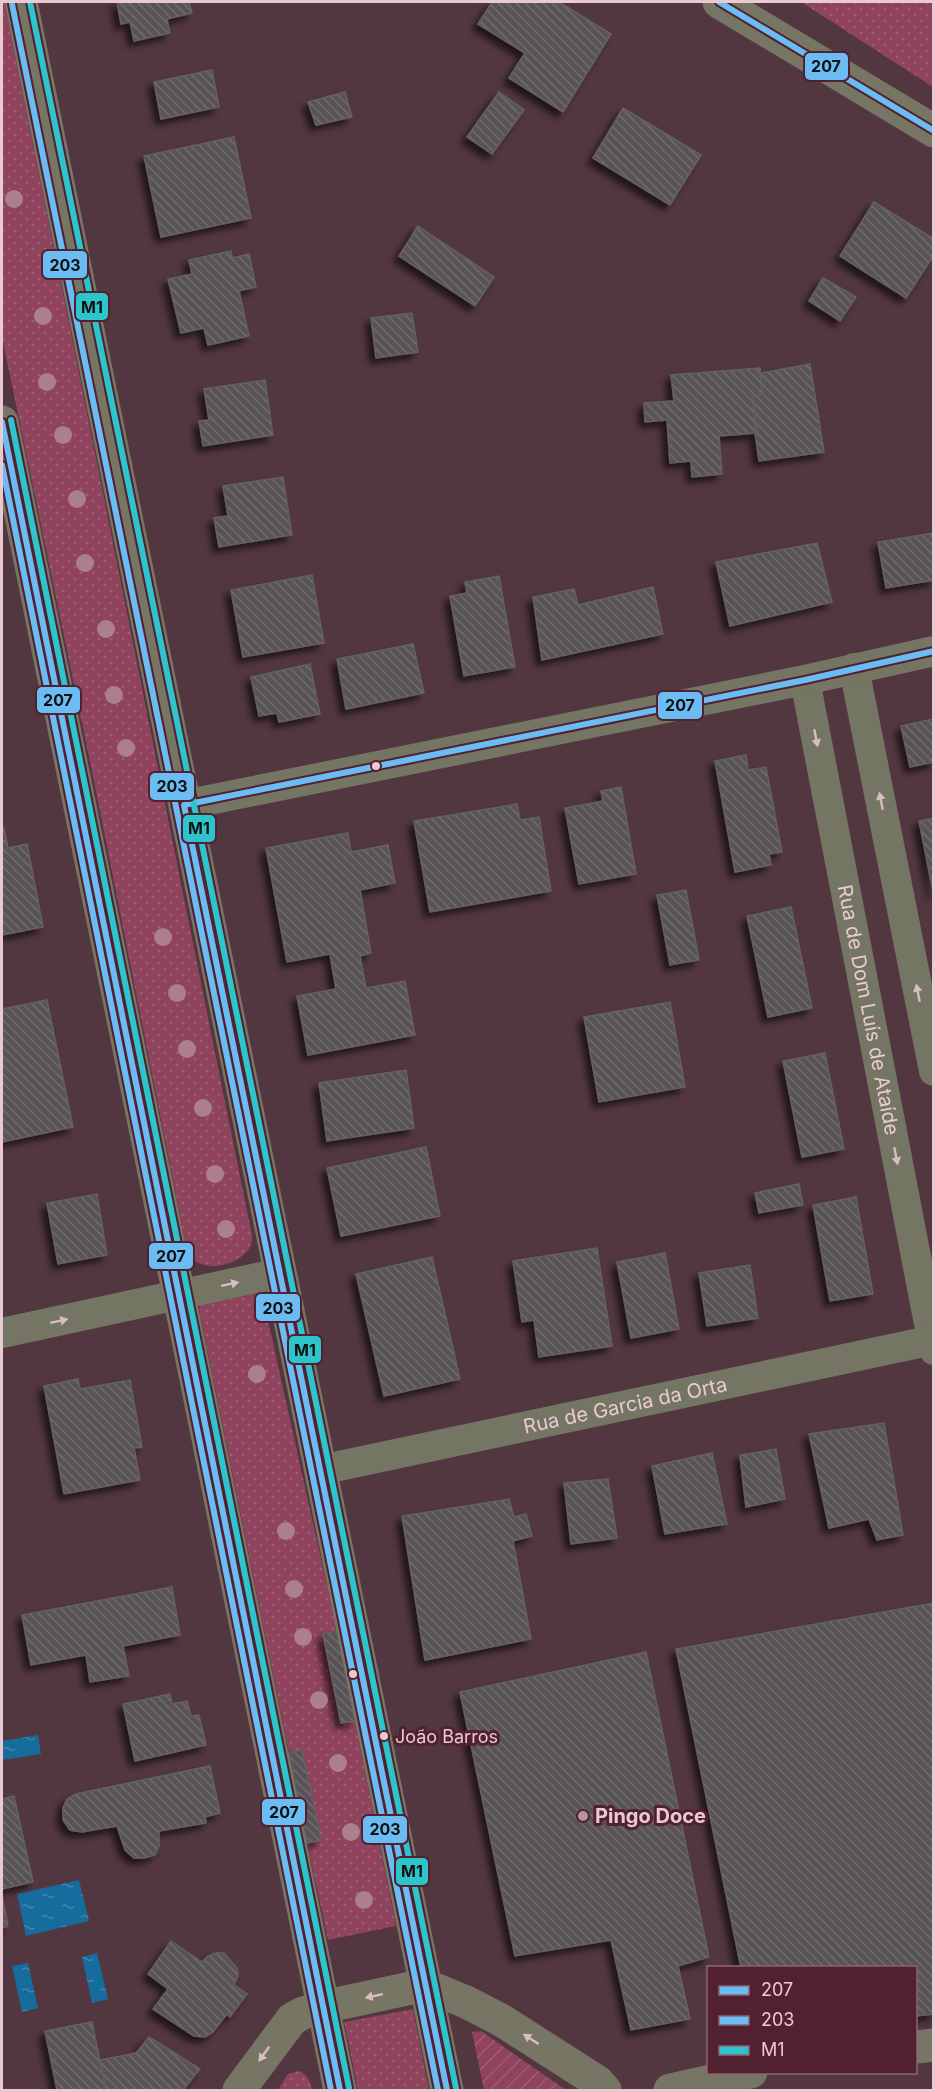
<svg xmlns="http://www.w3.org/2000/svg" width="935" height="2092" viewBox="0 0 935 2092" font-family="Inter,sans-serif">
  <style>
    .grass { fill: url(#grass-dots) }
    .garden { fill: url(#garden-furrows) }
    .water { fill: url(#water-ripples) }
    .building { fill: url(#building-back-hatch); stroke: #636164; stroke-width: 1.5; filter: url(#shadow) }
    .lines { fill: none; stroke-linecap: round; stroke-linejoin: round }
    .street { stroke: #747562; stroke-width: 30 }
    .secondary { stroke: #777563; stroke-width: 33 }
    .bus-1-casing { stroke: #512031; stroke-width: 10 }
    .bus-2-casing { stroke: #512031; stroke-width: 10 }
    .bus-3-casing { stroke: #512031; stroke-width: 10 }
    .bus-1 { stroke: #6bbcf3; stroke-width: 6 }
    .bus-2 { stroke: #6bbcf3; stroke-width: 6 }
    .bus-3 { stroke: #2dc4cc; stroke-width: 6 }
    .tree { fill: #ac7f8c }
    .oneway { fill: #d8bdc1 }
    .oneway2 { fill: #d9bdc1 }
    .bus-dot { fill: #eacad2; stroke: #512031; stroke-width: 2 }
    .poi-dot { fill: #b5969f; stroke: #512031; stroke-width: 2 }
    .labels { text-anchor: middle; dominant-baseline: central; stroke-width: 6; stroke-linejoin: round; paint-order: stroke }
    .bus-label { font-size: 18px; fill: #eacad2; stroke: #512031; text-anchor: start }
    .street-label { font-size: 20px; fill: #eacad2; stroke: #512031 }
    .poi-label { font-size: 20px; font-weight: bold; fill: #eacad2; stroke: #512031; text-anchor: start }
    .line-badge { stroke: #512031; stroke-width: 2 }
    .pale-badge-label { font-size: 16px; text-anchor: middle; font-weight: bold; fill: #111 }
  </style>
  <defs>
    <pattern id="grass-dots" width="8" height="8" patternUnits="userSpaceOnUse" patternTransform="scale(1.5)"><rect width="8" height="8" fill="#8f435d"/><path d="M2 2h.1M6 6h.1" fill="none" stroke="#9f5d73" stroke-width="1.8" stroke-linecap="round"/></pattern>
    <pattern id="garden-furrows" width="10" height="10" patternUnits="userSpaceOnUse" patternTransform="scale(1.5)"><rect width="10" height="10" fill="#8f435d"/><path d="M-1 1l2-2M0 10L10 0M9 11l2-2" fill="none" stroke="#9f5d73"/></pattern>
    <pattern id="water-ripples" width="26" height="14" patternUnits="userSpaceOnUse" patternTransform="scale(1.5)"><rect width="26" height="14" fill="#166c9d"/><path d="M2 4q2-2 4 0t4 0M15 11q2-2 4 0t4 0" fill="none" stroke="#4386ae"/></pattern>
    <pattern id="building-back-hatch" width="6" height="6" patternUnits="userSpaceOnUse" patternTransform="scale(1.5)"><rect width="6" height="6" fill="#595357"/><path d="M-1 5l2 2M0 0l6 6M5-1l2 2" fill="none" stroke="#716a6e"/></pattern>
    <filter id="shadow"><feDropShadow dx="-5.5" dy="5.5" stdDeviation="3" flood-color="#0009"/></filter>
  </defs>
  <rect width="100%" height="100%" fill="#523640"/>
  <g class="grass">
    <path d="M2,2H4C88,412 168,824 252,1235C256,1264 198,1279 187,1251L94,781L2,337Z"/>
    <path d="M801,2H933V87Z"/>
    <path d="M256,1294L263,1298L337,1631L323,1634L339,1717L341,1723L355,1721L396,1926L328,1940L307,1843L321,1840L302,1751L289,1753L199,1309L201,1305Z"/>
    <path d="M413,2009L429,2090H358L344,2022Z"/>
    <path d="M299,2071C308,2075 310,2081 312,2090H278L288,2074Z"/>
  </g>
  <path class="garden" d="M481,2031L566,2090H484L472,2032Z"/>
  <g class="water">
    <path d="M38,1735L41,1754L2,1760V1741Z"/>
    <path d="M79,1880L89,1921L26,1936L17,1894Z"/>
    <path d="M97,1953L108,1999L92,2003L82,1957Z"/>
    <path d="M28,1963L38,2008L22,2012L12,1966Z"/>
  </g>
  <g class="building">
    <path d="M117,2H189L192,13L167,19L170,33L134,41L130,22L121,24Z"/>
    <path d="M492,2H559L611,34L563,112L509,78L525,53L478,24Z"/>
    <path d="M212,70L219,107L161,119L154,82Z"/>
    <path d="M345,92L352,117L316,125L308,102Z"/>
    <path d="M499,92L524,110L492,154L467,137Z"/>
    <path d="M623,108L701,155L670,205L593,158Z"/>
    <path d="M234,137L251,218L161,237L144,156Z"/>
    <path d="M874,202L934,239V255L906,298L840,256Z"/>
    <path d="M418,226L494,277L475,306L399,256Z"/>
    <path d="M231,251L232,258L249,254L256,287L239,291L249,336L208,345L204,328L181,333L168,279L192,274L189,260Z"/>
    <path d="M823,278L856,297L840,321L809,301Z"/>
    <path d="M412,313L418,352L376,358L371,318Z"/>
    <path d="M810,364L824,452L759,461L747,376Z"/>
    <path d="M760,368L762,394L753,395L756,433L719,436L722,474L692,477L691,461L670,463L667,420L645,422L644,403L674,401L671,375Z"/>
    <path d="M265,380L273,435L203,446L199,421L209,420L204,389Z"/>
    <path d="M283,477L292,535L219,547L214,518L228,516L223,486Z"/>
    <path d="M934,533V580L886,588L878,542Z"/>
    <path d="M817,543L832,602L730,626L716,562Z"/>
    <path d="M312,575L324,643L243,657L231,590Z"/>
    <path d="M499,576L515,667L464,676L450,596L467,593L465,582Z"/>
    <path d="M653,587L663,634L542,660L533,597L574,589L578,605Z"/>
    <path d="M413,644L424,693L346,709L337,659Z"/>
    <path d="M310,664L320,714L279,722L277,713L259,716L251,677Z"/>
    <path d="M934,719V762L910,767L901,726Z"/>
    <path d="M746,755L748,770L766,767L782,852L769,854L771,865L735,872L715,761Z"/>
    <path d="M621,787L636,874L579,884L565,808L603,801L601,791Z"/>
    <path d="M517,804L520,820L539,817L551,891L430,912L414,821Z"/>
    <path d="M934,818V896L919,821Z"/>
    <path d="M4,828L8,848L27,844L43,927L2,935V829Z"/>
    <path d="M348,833L351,852L388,845L395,883L360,890L371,953L360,956L366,988L405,981L415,1035L308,1055L297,996L336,989L330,954L287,962L266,848Z"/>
    <path d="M686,890L699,960L670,965L657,895Z"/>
    <path d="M791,907L812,1008L768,1017L747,916Z"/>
    <path d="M47,1000L73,1127L2,1142V1009Z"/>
    <path d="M670,1002L685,1087L599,1102L584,1017Z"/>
    <path d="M825,1053L844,1149L802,1157L783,1061Z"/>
    <path d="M406,1070L414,1128L327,1141L319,1083Z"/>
    <path d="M426,1147L440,1216L341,1236L327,1168Z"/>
    <path d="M799,1184L803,1205L759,1213L755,1193Z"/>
    <path d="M97,1194L107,1255L58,1264L47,1203Z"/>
    <path d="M856,1197L873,1294L830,1301L813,1205Z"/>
    <path d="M597,1248L612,1346L539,1357L534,1320L522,1322L513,1261Z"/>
    <path d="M665,1253L679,1329L631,1338L617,1262Z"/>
    <path d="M432,1257L460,1379L384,1396L356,1274Z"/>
    <path d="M750,1265L758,1318L707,1326L699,1273Z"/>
    <path d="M78,1379L80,1389L130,1380L142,1447L134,1448L140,1480L64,1494L44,1386Z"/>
    <path d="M884,1423L903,1535L877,1540L869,1519L829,1528L809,1434Z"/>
    <path d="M776,1449L785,1499L746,1507L740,1455Z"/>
    <path d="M712,1453L727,1524L665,1534L652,1466Z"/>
    <path d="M608,1479L617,1538L571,1544L564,1483Z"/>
    <path d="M509,1499L514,1517L526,1514L532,1536L513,1541L531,1639L425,1660L402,1516Z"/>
    <path d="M172,1587L180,1635L123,1646L129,1676L90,1682L86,1655L31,1665L22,1615Z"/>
    <path d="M934,1603V2014L916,2016V1968H741L676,1649Z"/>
    <path d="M337,1631L355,1721L341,1723L323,1634Z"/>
    <path d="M646,1652L709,1957L678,1966L690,2019L631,2030L611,1940L515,1956L460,1692Z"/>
    <path d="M170,1694L172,1704L187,1701L191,1716L199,1715L206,1745L135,1761L123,1704Z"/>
    <path d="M302,1750L321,1840L307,1843L289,1753Z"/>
    <path d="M210,1766L220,1813L205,1817L206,1823L159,1831V1846L155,1855L145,1858H134L125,1850L117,1826L82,1832L70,1830L63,1820V1808L67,1799L76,1794Z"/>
    <path d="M14,1796L33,1882L2,1889V1799Z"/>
    <path d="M2,1895L8,1926L2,1928Z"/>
    <path d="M171,1941L202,1962L208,1956L216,1953H224L237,1968L238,1976L234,1985L247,1994L230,2017L227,2014L212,2033L205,2037L194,2036L153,2009L168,1989L148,1974Z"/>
    <path d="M92,2022L106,2090H57L45,2031Z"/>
    <path d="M149,2037L200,2069L183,2090H106L100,2060L136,2053Z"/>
  </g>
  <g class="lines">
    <g class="street">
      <path d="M854,668L934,1071"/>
      <path id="s1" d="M805,680L934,1350"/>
      <path d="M184,805L805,680L934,651"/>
      <path d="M2,1333L280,1273"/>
      <path id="s2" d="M320,1470L934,1340"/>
    </g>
    <g class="secondary">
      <path d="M21,2L447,2090"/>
      <path d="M719,2L934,131"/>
      <path d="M2,422L340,2090"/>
      <path d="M916,2047L934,2045"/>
      <path d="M239,2090L292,2019L303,2013L323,2007L425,1985L466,2002L501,2020L598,2082L605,2090"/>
      <path d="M670,2090L751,2072"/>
    </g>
    <defs>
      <g id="bus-1">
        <path d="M719,2L934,131"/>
        <path d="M2,422L340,2090"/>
        <path d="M447,2090L184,805L805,680L934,651"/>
      </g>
      <g id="bus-2">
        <path d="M12,4L438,2090"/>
        <path d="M2,465L331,2090"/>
      </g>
      <g id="bus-3">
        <path d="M30,2L456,2088"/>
        <path d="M11,420L349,2088"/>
      </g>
    </defs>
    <use href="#bus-1" class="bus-1-casing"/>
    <use href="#bus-2" class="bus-2-casing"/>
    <use href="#bus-3" class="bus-3-casing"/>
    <use href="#bus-1" class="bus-1"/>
    <use href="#bus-2" class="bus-2"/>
    <use href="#bus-3" class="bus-3"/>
  </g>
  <g class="tree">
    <circle cx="14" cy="199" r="9"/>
    <circle cx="43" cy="316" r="9"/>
    <circle cx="47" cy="382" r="9"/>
    <circle cx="63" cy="435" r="9"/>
    <circle cx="77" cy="499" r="9"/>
    <circle cx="85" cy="563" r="9"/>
    <circle cx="106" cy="629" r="9"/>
    <circle cx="114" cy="695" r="9"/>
    <circle cx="126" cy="748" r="9"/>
    <circle cx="163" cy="937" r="9"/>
    <circle cx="177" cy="993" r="9"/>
    <circle cx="187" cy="1049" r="9"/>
    <circle cx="203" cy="1108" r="9"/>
    <circle cx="215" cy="1174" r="9"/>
    <circle cx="226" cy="1229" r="9"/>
    <circle cx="257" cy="1374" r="9"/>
    <circle cx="286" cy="1531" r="9"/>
    <circle cx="294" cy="1589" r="9"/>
    <circle cx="303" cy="1637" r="9"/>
    <circle cx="319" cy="1700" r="9"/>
    <circle cx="338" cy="1763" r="9"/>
    <circle cx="351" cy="1832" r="9"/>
    <circle cx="364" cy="1900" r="9"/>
  </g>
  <defs><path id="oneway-solid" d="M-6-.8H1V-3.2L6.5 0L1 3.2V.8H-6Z" transform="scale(1.5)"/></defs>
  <g class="oneway">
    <use href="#oneway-solid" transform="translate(816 738) rotate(79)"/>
    <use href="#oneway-solid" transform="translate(881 801) rotate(-101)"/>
    <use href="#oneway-solid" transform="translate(918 993) rotate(-101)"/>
    <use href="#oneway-solid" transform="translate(896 1156) rotate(79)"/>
    <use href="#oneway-solid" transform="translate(230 1284) rotate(-12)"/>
    <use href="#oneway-solid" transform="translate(59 1321) rotate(-12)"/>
  </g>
  <g class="oneway2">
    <use href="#oneway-solid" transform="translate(374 1996) rotate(168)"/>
    <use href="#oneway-solid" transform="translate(531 2039) rotate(-147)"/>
    <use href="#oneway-solid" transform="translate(264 2054) rotate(125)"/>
  </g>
  <g class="bus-dot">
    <circle cx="376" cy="766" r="5"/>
    <circle cx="353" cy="1674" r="5"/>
    <circle cx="384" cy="1736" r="5"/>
  </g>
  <circle class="poi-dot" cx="583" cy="1816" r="6"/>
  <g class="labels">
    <g class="bus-label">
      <text x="395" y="1736">João Barros</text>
    </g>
    <g class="street-label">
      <text stroke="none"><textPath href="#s1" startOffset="336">Rua de Dom Luís de Ataíde</textPath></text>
      <text stroke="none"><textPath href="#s2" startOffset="312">Rua de Garcia da Orta</textPath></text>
    </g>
    <g class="poi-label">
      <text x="595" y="1816">Pingo Doce</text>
    </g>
  </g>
  <g class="line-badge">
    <rect x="804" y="52" width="45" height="29" rx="6" fill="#6bbcf3"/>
    <rect x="42" y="250" width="46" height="29" rx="6" fill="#6bbcf3"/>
    <rect x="75" y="292" width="34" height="29" rx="6" fill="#2dc4cc"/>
    <rect x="36" y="686" width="45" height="28" rx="6" fill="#6bbcf3"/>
    <rect x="657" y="691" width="46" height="29" rx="6" fill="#6bbcf3"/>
    <rect x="149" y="772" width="46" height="29" rx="6" fill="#6bbcf3"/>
    <rect x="182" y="814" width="34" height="29" rx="6" fill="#2dc4cc"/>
    <rect x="148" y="1242" width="46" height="28" rx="6" fill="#6bbcf3"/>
    <rect x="255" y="1293" width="46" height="29" rx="6" fill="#6bbcf3"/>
    <rect x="288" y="1335" width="34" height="29" rx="6" fill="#2dc4cc"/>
    <rect x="261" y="1798" width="45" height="28" rx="6" fill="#6bbcf3"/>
    <rect x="362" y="1815" width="46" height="29" rx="6" fill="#6bbcf3"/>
    <rect x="395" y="1857" width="34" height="29" rx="6" fill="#2dc4cc"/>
  </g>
  <g class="pale-badge-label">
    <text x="826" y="72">207</text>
    <text x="65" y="271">203</text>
    <text x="92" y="313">M1</text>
    <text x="58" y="706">207</text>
    <text x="680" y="711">207</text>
    <text x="172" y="792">203</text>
    <text x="199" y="834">M1</text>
    <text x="171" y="1262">207</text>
    <text x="278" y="1314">203</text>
    <text x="305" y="1356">M1</text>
    <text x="284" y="1818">207</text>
    <text x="385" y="1835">203</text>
    <text x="412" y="1877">M1</text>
  </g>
  <rect width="935" height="2092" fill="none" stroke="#eacad2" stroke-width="6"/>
  <rect x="707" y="1966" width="210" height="108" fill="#512031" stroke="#8e6471" stroke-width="1.5"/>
  <rect x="719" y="1986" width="30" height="9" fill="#6bbcf3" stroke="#8e6471" stroke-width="1.5"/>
  <text x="761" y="1996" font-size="18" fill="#eacad2">207</text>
  <rect x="719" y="2016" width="30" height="9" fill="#6bbcf3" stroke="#8e6471" stroke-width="1.5"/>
  <text x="761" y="2026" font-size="18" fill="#eacad2">203</text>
  <rect x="719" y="2046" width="30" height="9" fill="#2dc4cc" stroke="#8e6471" stroke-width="1.5"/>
  <text x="761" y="2056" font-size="18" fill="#eacad2">M1</text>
</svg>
